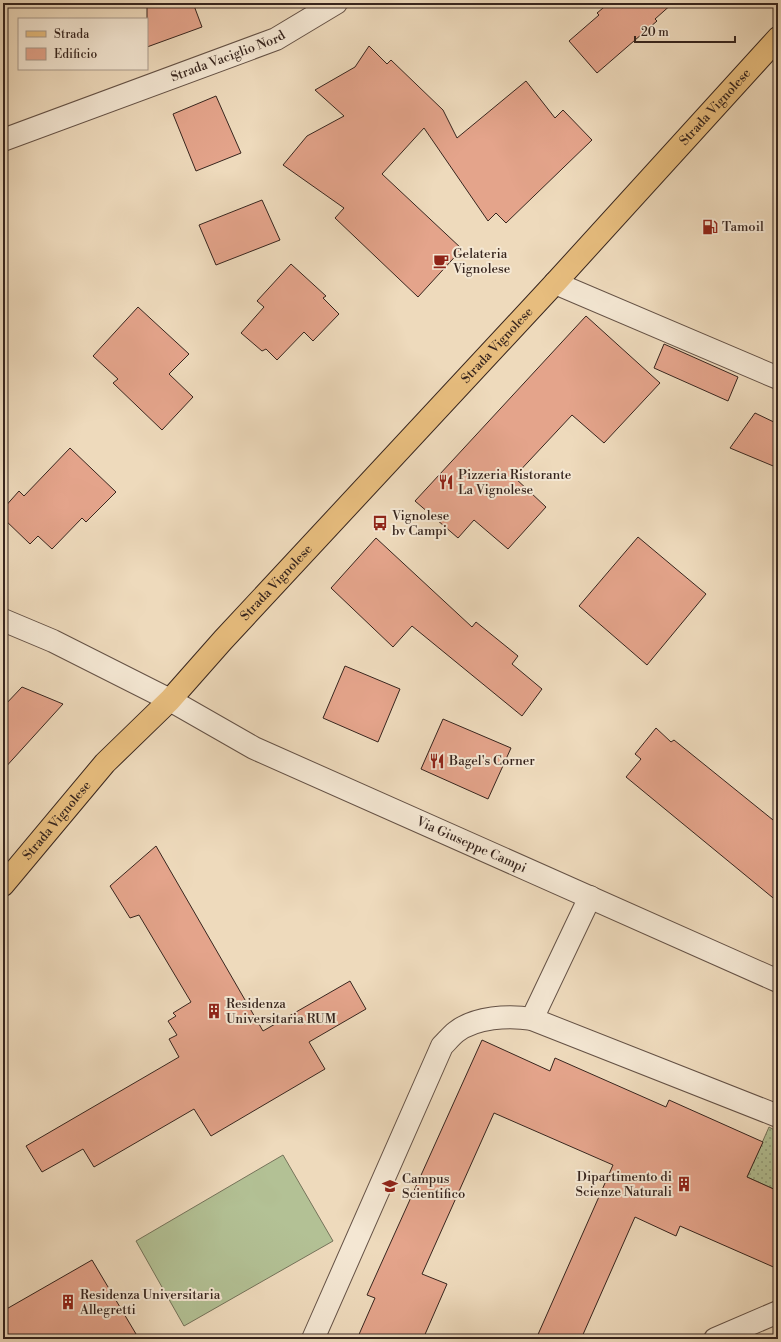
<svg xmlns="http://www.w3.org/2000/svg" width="781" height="1342" viewBox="0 0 781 1342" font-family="'Libre Bodoni',serif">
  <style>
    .grass { fill: url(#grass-dots); stroke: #75735a }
    .pitch { fill: #b3c195; stroke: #75735a }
    .building { fill: #e4a48b; stroke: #37251e }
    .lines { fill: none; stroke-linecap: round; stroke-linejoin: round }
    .minor-casing { stroke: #655246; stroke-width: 24 }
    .major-casing { stroke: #37251e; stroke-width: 24 }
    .minor { stroke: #f4e7d3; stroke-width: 22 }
    .major { stroke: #e7bd7e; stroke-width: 22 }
    .labels { text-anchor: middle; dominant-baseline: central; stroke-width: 4; stroke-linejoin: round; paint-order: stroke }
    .street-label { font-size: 13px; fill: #37251e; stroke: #f4e7d3 }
    .poi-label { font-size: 13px; fill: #37251e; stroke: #f4e7d3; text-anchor: start }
  </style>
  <defs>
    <pattern id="grass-dots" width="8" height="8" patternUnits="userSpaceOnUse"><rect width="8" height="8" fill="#b3c195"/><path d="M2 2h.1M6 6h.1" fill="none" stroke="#929d79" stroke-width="1.8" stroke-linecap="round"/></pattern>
  </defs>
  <rect width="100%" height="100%" fill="#eedabc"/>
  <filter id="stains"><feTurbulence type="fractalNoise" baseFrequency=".005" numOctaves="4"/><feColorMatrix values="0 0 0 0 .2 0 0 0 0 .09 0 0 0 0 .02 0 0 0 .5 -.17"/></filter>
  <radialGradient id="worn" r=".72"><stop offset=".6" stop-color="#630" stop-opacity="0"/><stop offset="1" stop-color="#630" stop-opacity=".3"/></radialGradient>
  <path class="grass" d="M769,1127L778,1132V1191L747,1177Z"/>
  <path class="pitch" d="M283,1155L333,1241L184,1326L136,1241Z"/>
  <g class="building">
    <path d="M147,3H193L202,27L147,47Z"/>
    <path d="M609,3H673L655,19L657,21L597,73L569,41L599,15L597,13Z"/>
    <path d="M369,46L387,64L391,60L443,110L457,138L526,81L555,118L563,110L592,140L506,223L496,213L488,221L424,128L382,174L462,249L418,297L335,218L344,208L283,165L307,136L344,116L315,90L355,67Z"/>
    <path d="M216,96L241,153L196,171L173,114Z"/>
    <path d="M262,200L280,240L216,265L199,225Z"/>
    <path d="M291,264L326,296L323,298L339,314L313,341L304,332L277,360L266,349L262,351L241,333L264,307L257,301Z"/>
    <path d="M138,307L189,354L169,374L193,397L162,430L113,383L118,379L93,356Z"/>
    <path d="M586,316L660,383L604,443L572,415L514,477L546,507L508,549L474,520L458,538L415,501Z"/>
    <path d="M664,344L738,377L728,401L654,368Z"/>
    <path d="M755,413L778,424V468L730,448Z"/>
    <path d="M70,448L116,492L86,522L82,518L52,549L38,536L30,544L3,518V509L19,491L24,496Z"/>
    <path d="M638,537L706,594L647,665L579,606Z"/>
    <path d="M376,538L472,627L476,622L518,656L512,664L542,689L522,716L412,626L393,647L331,588Z"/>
    <path d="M345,666L400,689L378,742L323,718Z"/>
    <path d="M22,687L63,704L3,770V707Z"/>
    <path d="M443,719L511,748L488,799L421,769Z"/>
    <path d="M656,728L671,742L674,740L778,824V902L626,777L641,759L635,754Z"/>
    <path d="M156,846L263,1031L350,981L366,1009L309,1042L325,1069L211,1136L194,1109L94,1167L83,1149L42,1172L26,1146L179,1057L169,1039L177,1035L168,1021L176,1016L173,1013L191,1002L139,915L130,918L110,886Z"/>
    <path d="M482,1040L550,1071L555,1058L666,1107L669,1100L763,1142L747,1177L778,1191V1269L680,1226L676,1236L635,1217L581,1339H536L613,1165L494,1113L422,1274L447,1284L423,1339H357L375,1298L367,1295Z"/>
    <path d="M92,1260L139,1339H3V1311Z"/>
  </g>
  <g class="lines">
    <defs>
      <g id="minor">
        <path id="s1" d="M3,140L276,39L336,3"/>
        <path d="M555,283L778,378"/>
        <path id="s2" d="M3,620L53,641L170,700L254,748L778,981"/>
        <path d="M532,1019L590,897"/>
        <path d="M313,1339L442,1046C447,1041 451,1036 456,1032C475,1017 509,1015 532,1019L778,1116"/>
        <path d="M715,1339L778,1312"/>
      </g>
      <g id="major">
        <path id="s3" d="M3,885L105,763L170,700L223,640L555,283L778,38"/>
      </g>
    </defs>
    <use href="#minor" class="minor-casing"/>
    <use href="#major" class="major-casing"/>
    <use href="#minor" class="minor"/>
    <use href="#major" class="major"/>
  </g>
  <defs>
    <symbol id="fuel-bare" viewBox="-9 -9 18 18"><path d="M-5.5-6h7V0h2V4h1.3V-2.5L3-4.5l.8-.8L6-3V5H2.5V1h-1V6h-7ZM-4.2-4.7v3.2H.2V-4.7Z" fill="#8f2418" stroke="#f4e7d3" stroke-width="2.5" paint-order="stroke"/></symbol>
    <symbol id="cafe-bare" viewBox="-9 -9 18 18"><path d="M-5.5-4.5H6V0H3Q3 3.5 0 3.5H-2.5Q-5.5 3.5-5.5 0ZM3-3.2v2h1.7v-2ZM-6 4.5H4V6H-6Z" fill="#8f2418" stroke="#f4e7d3" stroke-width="2.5" paint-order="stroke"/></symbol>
    <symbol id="restaurant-bare" viewBox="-9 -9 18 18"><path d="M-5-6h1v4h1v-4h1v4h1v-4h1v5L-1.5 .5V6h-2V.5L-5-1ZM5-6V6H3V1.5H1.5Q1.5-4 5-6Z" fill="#8f2418" stroke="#f4e7d3" stroke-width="2.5" paint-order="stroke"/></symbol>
    <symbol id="bus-bare" viewBox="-9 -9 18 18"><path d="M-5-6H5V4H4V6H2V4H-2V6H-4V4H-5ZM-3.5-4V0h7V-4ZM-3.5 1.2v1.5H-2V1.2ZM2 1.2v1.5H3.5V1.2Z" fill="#8f2418" stroke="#f4e7d3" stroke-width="2.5" paint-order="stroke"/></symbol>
    <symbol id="building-bare" viewBox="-9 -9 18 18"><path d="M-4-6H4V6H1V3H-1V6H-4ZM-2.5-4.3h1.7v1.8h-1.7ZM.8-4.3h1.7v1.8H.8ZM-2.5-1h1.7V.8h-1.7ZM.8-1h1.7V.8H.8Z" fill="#8f2418" stroke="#f4e7d3" stroke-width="2.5" paint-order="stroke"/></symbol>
    <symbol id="university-bare" viewBox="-9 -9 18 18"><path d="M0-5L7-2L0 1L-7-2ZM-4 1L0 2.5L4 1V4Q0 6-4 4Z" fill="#8f2418" stroke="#f4e7d3" stroke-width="2.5" paint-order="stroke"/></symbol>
  </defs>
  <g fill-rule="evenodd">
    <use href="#fuel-bare" x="699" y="216" width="22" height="22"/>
    <use href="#cafe-bare" x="430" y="250" width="22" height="22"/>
    <use href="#restaurant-bare" x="435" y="471" width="22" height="22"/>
    <use href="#bus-bare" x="369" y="512" width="22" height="22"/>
    <use href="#restaurant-bare" x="426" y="750" width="22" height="22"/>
    <use href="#building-bare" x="203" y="1000" width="22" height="22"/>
    <use href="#building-bare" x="673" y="1173" width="22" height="22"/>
    <use href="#university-bare" x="379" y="1175" width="22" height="22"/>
    <use href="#building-bare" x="57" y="1291" width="22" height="22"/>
  </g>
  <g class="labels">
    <g class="street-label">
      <text stroke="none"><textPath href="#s1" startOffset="240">Strada Vaciglio Nord</textPath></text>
      <text stroke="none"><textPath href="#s3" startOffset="1055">Strada Vignolese</textPath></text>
      <text stroke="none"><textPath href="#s3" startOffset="732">Strada Vignolese</textPath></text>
      <text stroke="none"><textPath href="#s3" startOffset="408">Strada Vignolese</textPath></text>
      <text stroke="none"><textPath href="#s3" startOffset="84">Strada Vignolese</textPath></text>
      <text stroke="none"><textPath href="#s2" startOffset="520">Via Giuseppe Campi</textPath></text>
    </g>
    <g class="poi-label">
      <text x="722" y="227">Tamoil</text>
      <text x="453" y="254">Gelateria<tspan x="453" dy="15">Vignolese</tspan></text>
      <text x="458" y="475">Pizzeria Ristorante<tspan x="458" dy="15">La Vignolese</tspan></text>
      <text x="392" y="516">Vignolese<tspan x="392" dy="15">bv Campi</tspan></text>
      <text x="449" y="761">Bagel's Corner</text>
      <text x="226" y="1004">Residenza<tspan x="226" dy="15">Universitaria RUM</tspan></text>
      <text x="672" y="1177" text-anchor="end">Dipartimento di<tspan x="672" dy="15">Scienze Naturali</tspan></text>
      <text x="402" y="1179">Campus<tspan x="402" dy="15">Scientifico</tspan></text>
      <text x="80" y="1295">Residenza Universitaria<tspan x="80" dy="15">Allegretti</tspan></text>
    </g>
  </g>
  <rect width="781" height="1342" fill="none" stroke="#eedabc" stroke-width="16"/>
  <rect x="4" y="4" width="773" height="1334" fill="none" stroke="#37251e" stroke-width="2"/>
  <rect x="8" y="8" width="765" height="1326" fill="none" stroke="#37251e"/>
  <rect x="18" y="18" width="130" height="52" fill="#f4e7d3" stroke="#a8998b"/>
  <rect x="26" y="31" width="20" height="6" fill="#e7bd7e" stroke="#a8998b"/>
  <text x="54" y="38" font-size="12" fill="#37251e">Strada</text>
  <rect x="26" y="48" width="20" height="12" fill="#e4a48b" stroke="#a8998b"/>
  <text x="54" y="58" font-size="12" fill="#37251e">Edificio</text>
  <path d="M635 36v6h100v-6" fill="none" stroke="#37251e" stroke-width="2"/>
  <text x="641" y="36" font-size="12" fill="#37251e" stroke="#f4e7d3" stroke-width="3" paint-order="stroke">20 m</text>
  <rect width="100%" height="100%" filter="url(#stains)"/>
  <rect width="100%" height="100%" fill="url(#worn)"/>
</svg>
